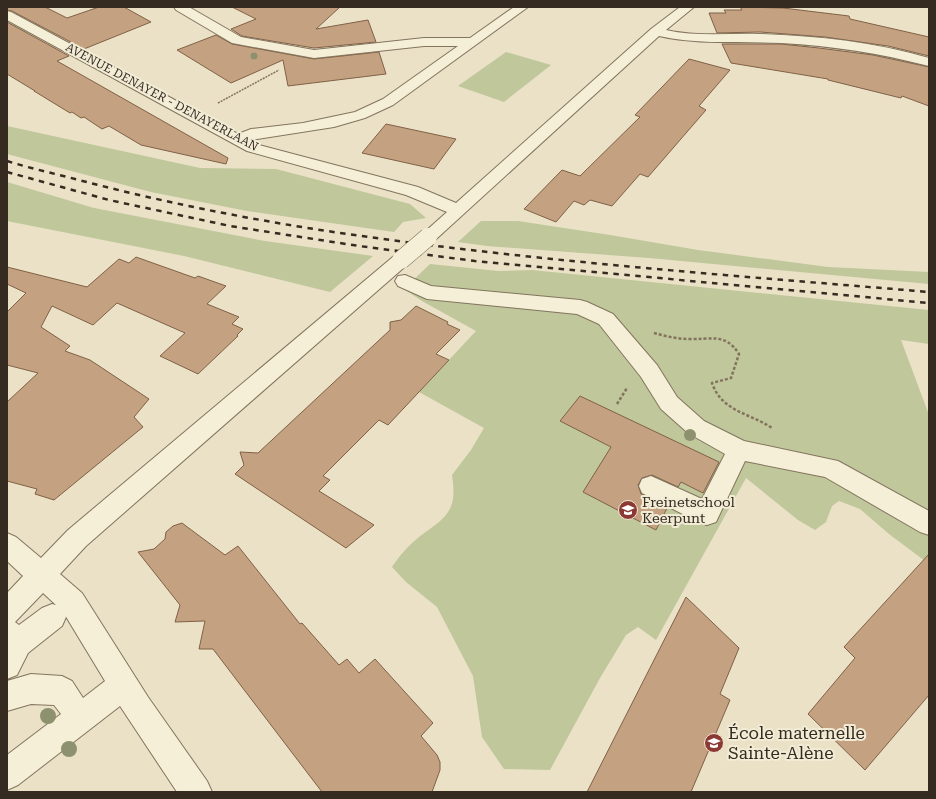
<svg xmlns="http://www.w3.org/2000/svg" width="936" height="799" viewBox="0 0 936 799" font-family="'Roboto Serif',serif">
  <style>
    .green { fill: #bfc79b }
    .building { fill: #c4a180; stroke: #806146 }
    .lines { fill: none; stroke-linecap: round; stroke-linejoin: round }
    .minor-casing { stroke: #83745e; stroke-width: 2 }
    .path-far1 { stroke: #83745e; stroke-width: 1.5; stroke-dasharray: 2 1; stroke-linecap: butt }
    .path { stroke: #83745e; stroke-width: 2.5; stroke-dasharray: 3 2; stroke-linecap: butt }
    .minor { fill: #f5efd8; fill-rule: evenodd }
    .rail { stroke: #352b20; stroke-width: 2.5; stroke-dasharray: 5.5 5.5; stroke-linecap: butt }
    .minor-bridge-casing { stroke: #83745e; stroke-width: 19; stroke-linecap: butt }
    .minor-bridge { stroke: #f5efd8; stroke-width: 18 }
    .tree { fill: #8e916f }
    .labels { text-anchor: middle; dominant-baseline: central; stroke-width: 4; stroke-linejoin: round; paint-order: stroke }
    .far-street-label { font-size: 12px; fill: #352b20; stroke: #f2ebd5 }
    .poi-label { font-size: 14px; fill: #352b20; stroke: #f2ebd5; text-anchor: start }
    .near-poi-label { font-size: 17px; fill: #352b20; stroke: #f2ebd5; text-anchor: start }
  </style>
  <rect width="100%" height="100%" fill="#eae1c6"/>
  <g class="green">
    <path d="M506,52L551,65L504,102L458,86Z"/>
    <path d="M7,126L200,168L276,169L410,204L426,218L403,222L394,232L247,211L151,192L7,154Z"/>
    <path d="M7,182L94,208L265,241L373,256L330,292L184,256L7,221Z"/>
    <path d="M481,221H518L610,235L698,250L828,267L929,272V284L649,258L487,246L458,242Z"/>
    <path d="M430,264L498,271L532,270L929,310V344L901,340L929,415V564L889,534L860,509L839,501L832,506L826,522L815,530L798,520L746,478L656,640L638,627L626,635L600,678L550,770L504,769L482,737L473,676L437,607L406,582L392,567C400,555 408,546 419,537C446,517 458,512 452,475L471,450L484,428L419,392L476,331L422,301L404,289Z"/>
  </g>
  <g class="building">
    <path d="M7,7H45L67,18L99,7H124L151,22L84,49L12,11L7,10Z"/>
    <path d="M232,7H340L316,29L368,20L376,42L314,48L242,36L231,29L256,19Z"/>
    <path d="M740,7L783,8L849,16L850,19L929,37V56L888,46L825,37L760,32L717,33L709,13H726L724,10H742Z"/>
    <path d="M7,22L69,56L57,61L228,158L226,164L141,145L109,126L102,129L84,117L81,118L72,112L70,113L34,91H35L7,74Z"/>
    <path d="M216,35L232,44L314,59L379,52L386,74L288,86L283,60L231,83L177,50Z"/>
    <path d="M722,44H781L819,48L873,55L929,67V106L902,96L901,98L828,80V79L731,63Z"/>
    <path d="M689,59L730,70L699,106L706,110L648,177L640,174L612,206L590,200L584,205L574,201L556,222L524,209L562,170L580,176L640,117L635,115Z"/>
    <path d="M386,124L456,139L434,169L362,153Z"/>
    <path d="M136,257L195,278L198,276L226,286L207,304L239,317L232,324L243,329L237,335L238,336L198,374L160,356L185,333L117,303L93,325L52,306L41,327L70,346L65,351L90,360L149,399L134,417L143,427L54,500L35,494L37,489L7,481V402L38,373L7,365V312L26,293L7,284V267L87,287L119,259L129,263Z"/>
    <path d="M416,306L448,322L447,324L460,330L436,354L449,360L388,425L379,420L323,476L330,480L319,491L374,525L346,548L235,474L244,465L240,452L258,453L390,330V322L401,320Z"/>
    <path d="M580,396L719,462L703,493L681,482L678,487L652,475L642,478L638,485L641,494L667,508L656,530L583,492L611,447L560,421Z"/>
    <path d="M182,523L225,555L238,546L300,624L302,623L339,665L347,659L359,673L375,659L433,723L421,736L437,755L440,762V770L432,792H322L213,649H199L205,621L175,622L180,605L138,552L154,549L165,539L166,532L173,526Z"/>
    <path d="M929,554V695L865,770L808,714L855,658L844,647Z"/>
    <path d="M686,597L739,648L720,694L730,700L691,792H587Z"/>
  </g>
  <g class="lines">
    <defs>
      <g id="minor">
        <path d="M174,7H189L241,37L314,50L424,38H470L514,7H528L393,105L365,118L334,127L250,140L259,145L418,187L456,203L651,29L680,7H694L666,30C697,37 729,33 760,34C818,36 874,42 929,58V66C878,53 834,46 781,43C740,41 699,45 659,36L434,241L428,243L422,241L419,237L447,212L406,195L247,151L7,20V11L11,12L238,134L251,129L303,123L355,112L383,99L458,46H424L314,58L232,43L176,10Z"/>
        <path d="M401,254L408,256L410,260L408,264L86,546L60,574L82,593L148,697L207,781L212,792H177L120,706L18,785L7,790V755L61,714L54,705L31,704L7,711V681L31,674L62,676L72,681L83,698L105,681L65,615L66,617L62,626L28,653L17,675L7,679V593L23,576L7,561V533L16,537L41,558L68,530L394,256ZM43,593L56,605L52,604L42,608L19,625L15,622Z"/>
        <path d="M405,275L431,286L580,300L587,302L613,314L657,365L677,397L704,421L744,441L838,461L929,511V535L920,532L825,477L745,461L716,522L707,525L698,522L642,493L639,486L642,479L651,476L702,499L725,454L688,433L661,409L641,377L599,324L577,314L427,299L398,286L395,281L398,276Z"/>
      </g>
    </defs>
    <use href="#minor" class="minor-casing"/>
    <path class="path-far1" d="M218,103L279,70"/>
    <g class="path">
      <path d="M654,333C665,336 677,339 688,339C710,340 725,332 739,354L731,378L712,383C722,412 750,413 772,428"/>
      <path d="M617,404L627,388"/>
    </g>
    <use href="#minor" class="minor"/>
    <g class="rail">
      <path d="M7,161C29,168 52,173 75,179C158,201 242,218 327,231C527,261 728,275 929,292"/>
      <path d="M7,172L109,200L230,226L359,246L475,261L929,303"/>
    </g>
    <defs>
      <path id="minor-bridge" d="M401,260L428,237"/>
    </defs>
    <use href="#minor-bridge" class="minor-bridge-casing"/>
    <use href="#minor-bridge" class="minor-bridge"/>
  </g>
  <g class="tree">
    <circle cx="254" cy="56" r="3.5"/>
    <circle cx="690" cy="435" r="6"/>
    <circle cx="48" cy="716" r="8"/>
    <circle cx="69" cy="749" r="8"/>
  </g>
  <defs>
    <symbol id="school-disc" viewBox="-11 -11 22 22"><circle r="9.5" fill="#8c3934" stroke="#f2ebd5"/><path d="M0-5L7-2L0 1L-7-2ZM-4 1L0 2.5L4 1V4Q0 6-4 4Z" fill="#fff"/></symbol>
  </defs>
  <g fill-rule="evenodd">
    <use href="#school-disc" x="617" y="499" width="22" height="22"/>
    <use href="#school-disc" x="703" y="732" width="22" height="22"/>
  </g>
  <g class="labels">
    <g class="far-street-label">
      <text transform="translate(162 97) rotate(28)">AVENUE DENAYER - DENAYERLAAN</text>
    </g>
    <g class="poi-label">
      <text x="642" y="502">Freinetschool<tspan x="642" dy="16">Keerpunt</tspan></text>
    </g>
    <g class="near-poi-label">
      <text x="728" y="733">École maternelle<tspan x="728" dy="20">Sainte-Alène</tspan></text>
    </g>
  </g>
  <rect width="936" height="799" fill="none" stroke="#352b20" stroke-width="16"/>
</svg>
